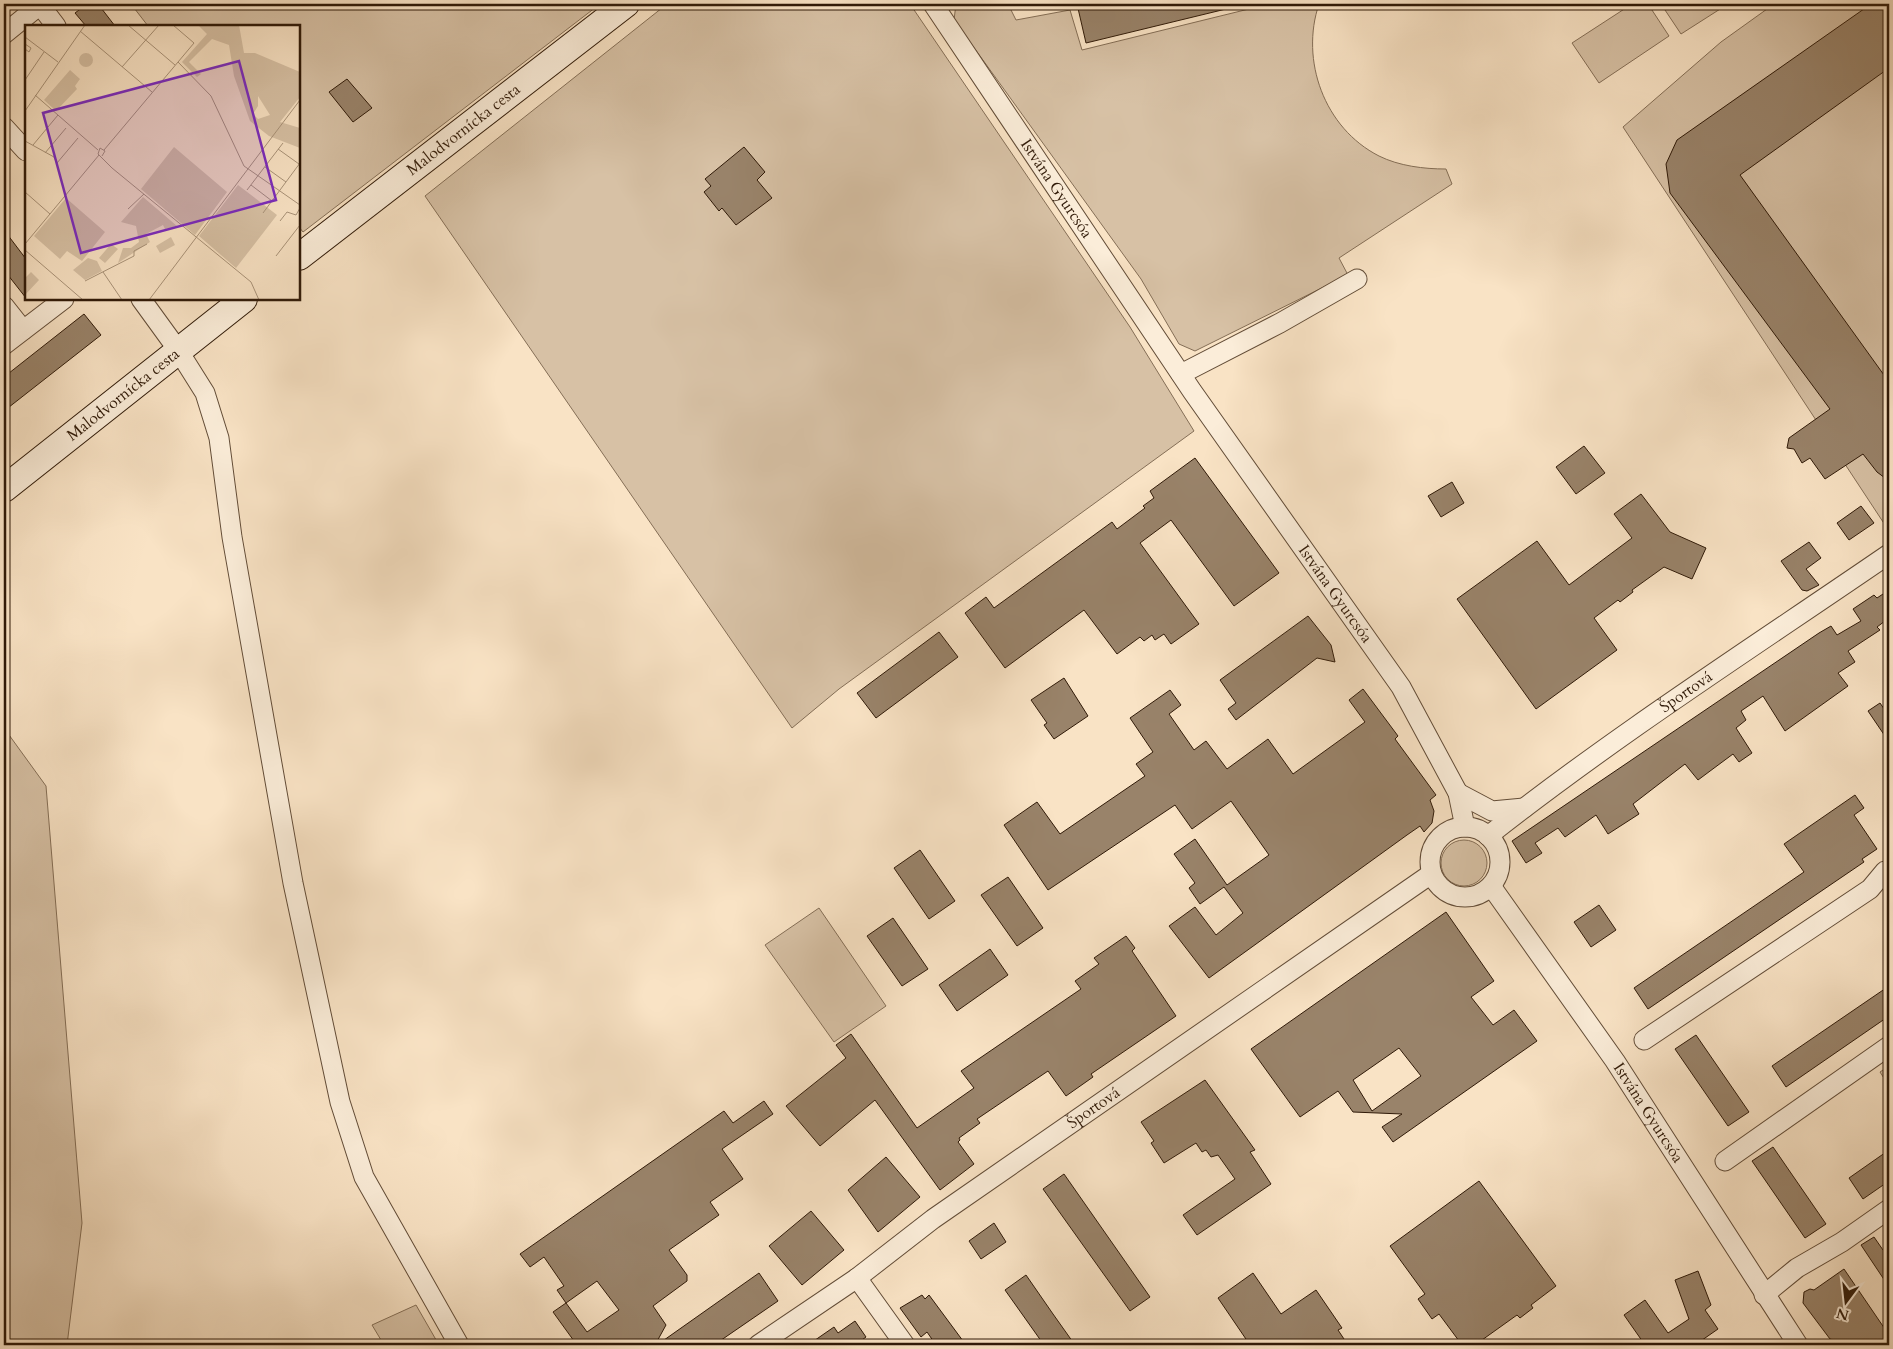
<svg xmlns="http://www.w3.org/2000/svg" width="1893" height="1349" viewBox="0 0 1893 1349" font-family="Cardo,serif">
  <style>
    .green { fill: #d7c1a5; stroke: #846e56 }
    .building { fill: #99836a; stroke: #301a08; fill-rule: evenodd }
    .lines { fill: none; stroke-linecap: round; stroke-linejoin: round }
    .street-casing { stroke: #624c37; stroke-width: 21 }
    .secondary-casing { stroke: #301a08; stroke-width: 28 }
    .street { stroke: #fbedd9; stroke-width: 19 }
    .secondary { stroke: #fbedd9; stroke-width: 26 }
    .labels { text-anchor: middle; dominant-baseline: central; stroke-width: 4; stroke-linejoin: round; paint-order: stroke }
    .street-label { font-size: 16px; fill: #301a08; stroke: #fbedd9 }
    .inset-road { fill: none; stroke: #a99379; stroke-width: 1 }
    .view { fill: #7b2cbf; fill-opacity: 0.15; stroke: #7b2cbf; stroke-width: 2.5 }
    .inset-edge { fill: none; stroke: #301a08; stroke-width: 2.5 }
  </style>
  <rect width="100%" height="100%" fill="#f9e3c5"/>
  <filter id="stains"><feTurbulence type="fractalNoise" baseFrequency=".004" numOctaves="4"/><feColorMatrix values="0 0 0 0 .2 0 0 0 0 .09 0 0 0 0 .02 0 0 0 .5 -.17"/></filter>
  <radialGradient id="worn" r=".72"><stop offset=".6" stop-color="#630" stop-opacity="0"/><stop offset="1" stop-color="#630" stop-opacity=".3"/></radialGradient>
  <g class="green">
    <path d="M131,4H600L303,232L299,227V26H148Z"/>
    <path d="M667,4H910L1130,327L1194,431L839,689L792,728L425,196Z"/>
    <path d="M956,4H1008L1016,20L1070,10L1082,50L1257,7V4H1319C1300,60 1324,128 1379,156C1399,166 1424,169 1446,169L1452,184L1339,258L1348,275L1195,351L1179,344L1141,279L954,20Z"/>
    <path d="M1632,4H1648L1669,36L1599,83L1572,43Z"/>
    <path d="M1661,4H1728L1681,34Z"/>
    <path d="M1774,4H1889V531L1623,127L1721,42Z"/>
    <path d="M4,728L46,786L82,1223L67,1345H4Z"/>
    <circle cx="1464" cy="863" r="23"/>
    <path d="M819,908L886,1006L834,1042L765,945Z"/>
    <path d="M1889,1066V1086L1880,1072Z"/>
    <path d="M416,1305L439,1345H384L372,1325Z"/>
  </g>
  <g class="building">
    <path d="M87,4H98L115,26H86L75,13Z"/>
    <path d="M1077,4H1225L1226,9L1086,43Z"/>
    <path d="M1871,4H1889V68L1740,175L1889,382V481L1877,472L1863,454L1825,479L1810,458L1802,463L1794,449L1787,448L1789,438L1830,409L1670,193L1666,164L1677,140Z"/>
    <path d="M347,79L372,108L353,122L329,92Z"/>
    <path d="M744,147L765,172L757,180L772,198L736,225L722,208L719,211L704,192L711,186L705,179Z"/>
    <path d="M4,230L26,259V298L4,270Z"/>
    <path d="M84,314L101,335L4,411V377Z"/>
    <path d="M1584,446L1605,473L1576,494L1556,467Z"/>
    <path d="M1195,458L1279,573L1234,606L1171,520L1140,543L1199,624L1171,644L1164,634L1155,640L1152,635L1144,641L1140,637L1117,654L1084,610L1005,668L965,613L986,597L994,608L1112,522L1117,529L1145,508L1143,506L1154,498L1150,491Z"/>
    <path d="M1452,482L1464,503L1441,517L1428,496Z"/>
    <path d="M1641,494L1670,532L1706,548L1692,579L1664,567L1632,590L1633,592L1620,602L1618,600L1594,618L1617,650L1536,709L1457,599L1537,541L1569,585L1632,538L1614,514Z"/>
    <path d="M1861,506L1874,523L1849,540L1837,523Z"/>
    <path d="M1809,542L1821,558L1806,569L1819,585L1807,591L1802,590L1781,561Z"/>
    <path d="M1889,590V618L1877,627L1880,630L1848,651L1855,662L1838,673L1848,686L1785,731L1763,696L1741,711L1746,720L1736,728L1752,753L1739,762L1733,754L1698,780L1685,764L1633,804L1639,814L1608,834L1596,815L1565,837L1558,828L1535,843L1542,853L1526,863L1512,841L1819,633L1831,626L1837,635L1861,621L1853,609L1874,595L1877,598Z"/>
    <path d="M1308,616L1331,645L1335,662L1317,658L1236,720L1228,709L1236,703L1220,680Z"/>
    <path d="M939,632L958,657L876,718L857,693Z"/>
    <path d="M1064,678L1088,716L1054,739L1044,725L1047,723L1031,700Z"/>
    <path d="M1363,689L1398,736L1395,739L1436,795L1430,800L1434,811L1432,823L1424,832L1420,826L1407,835L1209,978L1169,926L1195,907L1216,935L1243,913L1224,887L1200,904L1189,888L1195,883L1174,854L1195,839L1227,885L1269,855L1231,801L1192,829L1175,805L1048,890L1004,825L1037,802L1060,834L1145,776L1136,764L1153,752L1130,718L1170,690L1181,705L1169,714L1194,750L1206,741L1227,769L1268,739L1293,774L1365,722L1349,700Z"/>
    <path d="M1880,703L1889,716V742L1868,711Z"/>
    <path d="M1855,795L1864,808L1854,815L1877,849L1862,859L1864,862L1648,1009L1634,988L1804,872L1784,844Z"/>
    <path d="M920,850L955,901L929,919L894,868Z"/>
    <path d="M1008,877L1043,928L1017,946L981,895Z"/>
    <path d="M1599,905L1616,930L1591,947L1574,922Z"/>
    <path d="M1446,912L1494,981L1471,997L1493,1025L1514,1010L1537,1041L1393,1142L1382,1127L1402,1114L1353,1112L1338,1091L1300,1117L1251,1049ZM1399,1048L1421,1076L1372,1111L1353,1080Z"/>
    <path d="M893,918L928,969L902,986L867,936Z"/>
    <path d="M1126,936L1135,948L1132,951L1176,1016L1091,1074L1093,1077L1066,1096L1048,1071L977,1119L980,1123L959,1138L960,1140L958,1142L974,1164L940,1190L875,1100L820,1146L786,1106L846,1058L836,1045L851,1034L917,1128L974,1088L961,1071L1081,989L1075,981L1099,964L1094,958Z"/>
    <path d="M990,949L1008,975L957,1011L939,985Z"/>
    <path d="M1889,986V1016L1786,1087L1772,1066Z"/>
    <path d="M1696,1035L1749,1112L1728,1126L1675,1049Z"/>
    <path d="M1205,1080L1255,1150L1250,1152L1271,1184L1197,1235L1183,1215L1235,1179L1218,1155L1211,1157L1206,1150L1202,1152L1196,1143L1164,1163L1151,1143L1154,1141L1141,1122Z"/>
    <path d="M764,1101L773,1114L722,1149L743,1179L710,1202L719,1215L669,1250L687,1275V1281L653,1306L666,1325L655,1345H568L574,1341L553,1312L566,1303L557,1290L564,1286L544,1257L530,1267L520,1254L724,1111L733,1123ZM597,1281L619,1310L587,1332L566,1303Z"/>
    <path d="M1773,1147L1826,1224L1805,1238L1752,1161Z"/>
    <path d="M1889,1150V1181L1863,1199L1849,1178Z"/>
    <path d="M886,1157L920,1197L878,1232L848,1190Z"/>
    <path d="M1064,1174L1150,1297L1130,1311L1043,1189Z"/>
    <path d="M1479,1181L1556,1286L1531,1305L1533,1308L1520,1318L1517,1315L1475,1345H1462L1439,1314L1432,1319L1418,1299L1425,1294L1390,1246Z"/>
    <path d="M811,1211L844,1250L802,1285L769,1246Z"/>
    <path d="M994,1223L1006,1242L981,1259L969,1241Z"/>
    <path d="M1874,1237L1883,1250L1889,1246V1287L1861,1245Z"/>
    <path d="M1844,1269L1889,1335V1345H1851L1830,1339L1803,1303L1804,1292L1810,1289L1814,1290Z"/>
    <path d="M1698,1271L1711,1305L1705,1310L1718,1329L1695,1345H1645L1624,1315L1645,1300L1668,1333L1689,1319L1675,1280Z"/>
    <path d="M759,1273L778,1301L714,1345H657Z"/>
    <path d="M1253,1273L1281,1314L1316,1290L1342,1328L1338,1330L1348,1345H1250L1218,1298Z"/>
    <path d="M1026,1275L1053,1314L1075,1345H1044L1005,1290Z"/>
    <path d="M922,1295L925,1299L929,1295L966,1345H936L927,1332L921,1337L900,1308Z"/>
    <path d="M855,1321L866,1337L855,1345H808L834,1327L838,1333Z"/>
  </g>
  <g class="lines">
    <defs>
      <g id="street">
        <path id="s1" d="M933,4L1192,391L1401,687L1458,793L1465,827"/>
        <path d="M40,5L56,26"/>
        <path d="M4,34L41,4"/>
        <path d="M4,127L26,151"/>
        <path d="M141,299L178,350L205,393L219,438L232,537L293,883L340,1102L364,1177L459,1345"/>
        <path d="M4,306L23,330"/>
        <path d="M4,345L64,299"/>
        <path d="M1181,374L1280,323L1357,279"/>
        <path d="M1458,793L1492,811L1524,808"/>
        <circle cx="1465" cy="862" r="35"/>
        <path id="s2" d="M1488,836C1616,735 1755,646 1889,554"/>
        <path id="s3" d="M1491,886L1615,1061L1798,1345"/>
        <path d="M1644,1040L1870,889L1885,871"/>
        <path d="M1725,1161L1889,1046"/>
        <path d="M857,1278L905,1345"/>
        <path d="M1764,1295L1797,1268L1842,1242L1889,1209"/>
        <path id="s4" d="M758,1345L857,1278L933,1219L1431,874"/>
      </g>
      <g id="secondary">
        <path id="s5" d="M299,257L626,4"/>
        <path id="s6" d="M4,489L244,299"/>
      </g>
    </defs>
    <use href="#street" class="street-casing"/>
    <use href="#secondary" class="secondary-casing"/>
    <use href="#street" class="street"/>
    <use href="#secondary" class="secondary"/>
  </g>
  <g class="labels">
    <g class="street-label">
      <text stroke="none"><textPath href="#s5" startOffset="208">Malodvornícka cesta</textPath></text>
      <text stroke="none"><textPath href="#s1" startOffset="222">Istvána Gyurcsóa</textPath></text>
      <text stroke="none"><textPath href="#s6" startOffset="152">Malodvornícka cesta</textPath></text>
      <text stroke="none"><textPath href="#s1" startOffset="714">Istvána Gyurcsóa</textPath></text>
      <text stroke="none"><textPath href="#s2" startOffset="245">Športová</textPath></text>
      <text stroke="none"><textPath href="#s4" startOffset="411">Športová</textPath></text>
      <text stroke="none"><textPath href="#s3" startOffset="276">Istvána Gyurcsóa</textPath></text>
    </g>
  </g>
  <g transform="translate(25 25)">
    <rect width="275" height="275" fill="#f9e3c5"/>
    <path d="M173,0H214L219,28H230L275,47V72L255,97L275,103V123L244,111L225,96L209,51L204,20L187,14L164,37L176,49L172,52L157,37L182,9ZM233,71L245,90L233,94L228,89L233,81ZM54 35a7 7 0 1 1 14 0a7 7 0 1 1-14 0ZM45,45L55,54L50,61L52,64L31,86L19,75ZM149,122L202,167L170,210L116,164ZM213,160L252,190L211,243L174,211ZM118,172L152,201L140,204L138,200L121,209L125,217L93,238L98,223H106L114,217L111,201L96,197ZM41,173L80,207L57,236L42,226L35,234L9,211ZM146,212L150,220L135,228L131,221ZM86,219L93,224L80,238L74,233ZM63,233L72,236L77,246L60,255L48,245ZM6,247L14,255L0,270V253Z" fill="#d7c1a5" fill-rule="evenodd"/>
    <path class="inset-road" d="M103,0L150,40M55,6L127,67M0,12L33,37M0,19L6,23L4,27L0,24M153,37L186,71L219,141L275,180M97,42L134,0M0,55L19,27M10,70L73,125M0,86L60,0M0,116L29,132L32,138L53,113M8,120L33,90M253,124L274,139M79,125L169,18L148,0M20,128L41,103M77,131L80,126L75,123L73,129L87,143L226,257L234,275M240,142L261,157M226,160L247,176M222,165L258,118M0,167L25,189M103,184L119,169M238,188L275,138M255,196L262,187L271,190L275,183M0,219L74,130M0,225L58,275M251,231L275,200M78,247L97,275M60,256L109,231V226L122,219M124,275L275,75"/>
    <path class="view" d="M214,36L251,175L56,228L18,88Z"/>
    <rect width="275" height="275" class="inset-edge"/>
  </g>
  <rect width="1893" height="1349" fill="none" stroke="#f9e3c5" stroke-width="20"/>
  <rect x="5" y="5" width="1883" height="1339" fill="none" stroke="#301a08" stroke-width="2.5"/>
  <rect x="10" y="10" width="1873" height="1329" fill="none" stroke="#301a08"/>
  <g transform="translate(1846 1302) rotate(195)" stroke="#fbedd9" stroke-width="4" paint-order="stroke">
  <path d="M0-4L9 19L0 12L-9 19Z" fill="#301a08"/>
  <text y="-8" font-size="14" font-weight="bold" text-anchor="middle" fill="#301a08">N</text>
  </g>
  <rect width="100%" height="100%" filter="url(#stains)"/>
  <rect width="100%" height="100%" fill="url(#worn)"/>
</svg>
